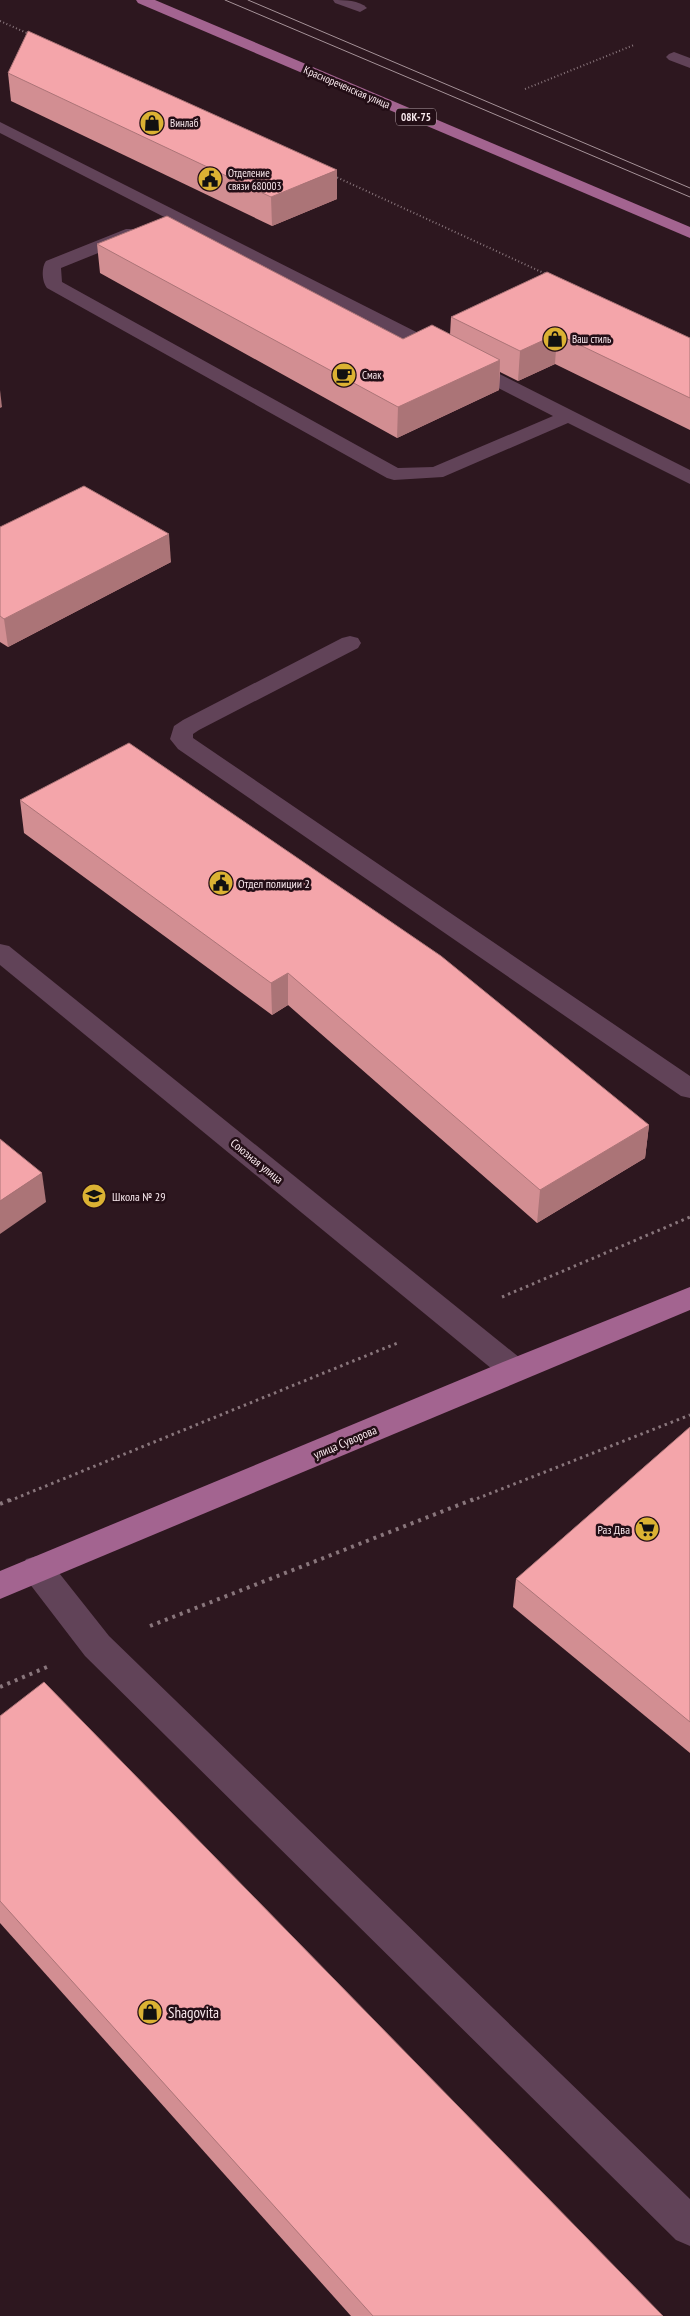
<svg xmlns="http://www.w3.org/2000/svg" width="690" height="2316" viewBox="0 0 690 2316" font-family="'PT Sans Narrow',sans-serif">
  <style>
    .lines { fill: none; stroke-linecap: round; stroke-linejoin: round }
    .path-far2 { stroke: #89767c; stroke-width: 2; stroke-dasharray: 1 2.5; stroke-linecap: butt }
    .path-far1 { stroke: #89767c; stroke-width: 3; stroke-dasharray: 2.5 4; stroke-linecap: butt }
    .path { stroke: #89767c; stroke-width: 4; stroke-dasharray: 3 5; stroke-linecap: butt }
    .minor { fill: #614358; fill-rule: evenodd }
    .major { fill: #a36490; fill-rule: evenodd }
    .tram { stroke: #a59298; stroke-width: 1 }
    .wall { fill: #d28e92 }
    .shaded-wall { fill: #ab7477 }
    .building { fill: #f4a5aa; stroke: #ab7477 }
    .labels { text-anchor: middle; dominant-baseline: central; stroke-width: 5; stroke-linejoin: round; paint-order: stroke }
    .far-street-label { font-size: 11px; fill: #f8e8ed; stroke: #230e16 }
    .shield { fill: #230e16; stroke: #b8a7ac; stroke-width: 1 }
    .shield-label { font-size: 11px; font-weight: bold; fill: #f8e8ed }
    .far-poi-label { font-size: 11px; fill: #f8e8ed; stroke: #230e16; text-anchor: start }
    .poi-label { font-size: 12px; fill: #f8e8ed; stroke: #230e16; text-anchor: start }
    .street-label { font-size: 12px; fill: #f8e8ed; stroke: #230e16 }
    .near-poi-label { font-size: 15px; fill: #f8e8ed; stroke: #230e16; text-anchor: start }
  </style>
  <rect width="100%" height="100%" fill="#2d171f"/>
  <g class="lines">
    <g class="path-far2">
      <path d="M0,21L29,34"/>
      <path d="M525,89L634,45"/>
      <path d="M334,176L548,275"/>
    </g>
    <g class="path-far1">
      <path d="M502,1297L690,1217"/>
      <path d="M9,1501L400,1342"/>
      <path d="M471,1501L690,1415"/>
    </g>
    <g class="path">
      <path d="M0,1504L12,1499"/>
      <path d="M150,1626L474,1499"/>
      <path d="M0,1687L47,1667"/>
    </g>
    <g class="minor">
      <path d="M333,0C345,0 359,0 367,8L360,12L335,3Z"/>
      <path d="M674,52L690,58V68L669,60L666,57L669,54Z"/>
      <path d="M0,122L690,470V484L568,423L443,477L394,480L387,478L47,288C42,282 41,268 46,261L126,229H138L141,233L138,237L61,268L62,282L398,468L433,467L553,416L0,133Z"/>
      <path d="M350,636L358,638L361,643L358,648L199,730L193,734V738L690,1076V1098L681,1096L178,749L170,739L174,726L183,720L342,638Z"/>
      <path d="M0,944L9,946L525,1362L529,1370L525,1378L514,1382L503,1378L0,965Z"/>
      <path d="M37,1556L48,1559L109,1636L690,2199V2246L676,2240L85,1656L26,1579L21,1569L26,1559Z"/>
    </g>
    <g class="major">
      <path d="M136,0H155L690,227V238L138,3Z"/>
      <path d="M690,1287V1310L0,1599V1571L503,1362Z"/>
    </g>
    <g class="tram">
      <path d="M225,0L690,197"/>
      <path d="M248,0L690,188"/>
    </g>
  </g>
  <g class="wall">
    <path d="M8,73L337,199L272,226L11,101Z"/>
    <path d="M97,244L403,339L450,335L451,317L690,338V430L555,364L518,381L500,372L499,390L397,438L100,273Z"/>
    <path d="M0,527L171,562L8,647L0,642Z"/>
    <path d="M20,800L649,1125L645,1158L537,1223L288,1005L272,1015L24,833Z"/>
    <path d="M690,1427V1753L513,1607L516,1579Z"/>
    <path d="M0,1716L663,2316H351L0,1923Z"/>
  </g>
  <g class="shaded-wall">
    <path d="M337,170V199L272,226L271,197Z"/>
    <path d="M557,334L555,364L518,381L520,351Z"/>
    <path d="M500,360L499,390L397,438L398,407Z"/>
    <path d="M0,390L2,407L0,408Z"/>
    <path d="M169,534L171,562L8,647L4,619Z"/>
    <path d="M288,973V1005L272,1015L271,983Z"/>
    <path d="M649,1125L645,1158L537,1223L540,1190Z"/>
    <path d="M42,1173L46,1202L0,1234V1201Z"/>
  </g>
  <g class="building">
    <path d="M28,31L337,170L271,197L8,73Z"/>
    <path d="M167,216L403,339L432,325L500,360L398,407L97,244Z"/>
    <path d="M547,272L690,338V398L557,334L520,351L451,317Z"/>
    <path d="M84,486L169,534L4,619L0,616V527Z"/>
    <path d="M129,743L441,956L649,1125L540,1190L288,973L271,983L20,800Z"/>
    <path d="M0,1139L42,1173L0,1201Z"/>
    <path d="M690,1427V1722L516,1579Z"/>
    <path d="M44,1682L663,2316H373L0,1901V1716Z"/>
  </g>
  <defs>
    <symbol id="shop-disc" viewBox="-11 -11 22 22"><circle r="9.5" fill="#dbb233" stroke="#230e16"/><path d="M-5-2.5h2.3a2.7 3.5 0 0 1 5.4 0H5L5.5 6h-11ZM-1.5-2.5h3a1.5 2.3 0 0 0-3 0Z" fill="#111"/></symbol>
    <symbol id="civic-disc" viewBox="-11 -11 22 22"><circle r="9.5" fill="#dbb233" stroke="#230e16"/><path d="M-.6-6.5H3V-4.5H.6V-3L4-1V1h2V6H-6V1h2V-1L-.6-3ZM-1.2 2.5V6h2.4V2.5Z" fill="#111"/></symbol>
    <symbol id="cafe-disc" viewBox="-11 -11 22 22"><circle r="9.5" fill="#dbb233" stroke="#230e16"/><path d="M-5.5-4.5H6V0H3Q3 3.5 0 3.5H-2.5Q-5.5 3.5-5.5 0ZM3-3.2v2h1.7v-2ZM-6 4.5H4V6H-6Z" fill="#111"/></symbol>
    <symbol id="school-disc" viewBox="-11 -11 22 22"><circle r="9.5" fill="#dbb233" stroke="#230e16"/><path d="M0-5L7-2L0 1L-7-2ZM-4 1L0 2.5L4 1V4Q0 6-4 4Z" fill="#111"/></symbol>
    <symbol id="supermarket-disc" viewBox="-11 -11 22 22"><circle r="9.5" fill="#dbb233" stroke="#230e16"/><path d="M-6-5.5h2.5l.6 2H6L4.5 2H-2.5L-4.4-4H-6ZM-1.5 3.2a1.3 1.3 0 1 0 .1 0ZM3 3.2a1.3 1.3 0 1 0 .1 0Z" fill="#111"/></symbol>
  </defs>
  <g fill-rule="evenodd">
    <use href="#shop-disc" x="138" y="109" width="28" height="28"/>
    <use href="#civic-disc" x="196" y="165" width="28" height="28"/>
    <use href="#shop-disc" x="541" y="325" width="28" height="28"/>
    <use href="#cafe-disc" x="330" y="361" width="28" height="28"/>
    <use href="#civic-disc" x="207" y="869" width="28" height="28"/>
    <use href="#school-disc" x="80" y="1182" width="28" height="28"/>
    <use href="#supermarket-disc" x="633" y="1515" width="28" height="28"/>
    <use href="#shop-disc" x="136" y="1998" width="28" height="28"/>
  </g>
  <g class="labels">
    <g class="far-street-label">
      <text transform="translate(347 87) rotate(23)">Краснореченская улица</text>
    </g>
    <rect class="shield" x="396" y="108.5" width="40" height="17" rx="4"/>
    <g class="shield-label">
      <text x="416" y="117">08К-75</text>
    </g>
    <g class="far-poi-label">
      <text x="170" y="123">Винлаб</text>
      <text x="228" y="173">Отделение<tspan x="228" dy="13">связи 680003</tspan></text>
      <text x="572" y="339">Ваш стиль</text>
      <text x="362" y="375">Смак</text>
    </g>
    <g class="poi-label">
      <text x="238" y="883">Отдел полиции 2</text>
      <text x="112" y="1196">Школа № 29</text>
      <text x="630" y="1529" text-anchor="end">Раз Два</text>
    </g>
    <g class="street-label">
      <text transform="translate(257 1161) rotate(39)">Союзная улица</text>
      <text transform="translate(345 1442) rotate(-23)">улица Суворова</text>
    </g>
    <g class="near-poi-label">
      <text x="168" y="2012">Shagovita</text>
    </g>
  </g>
</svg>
